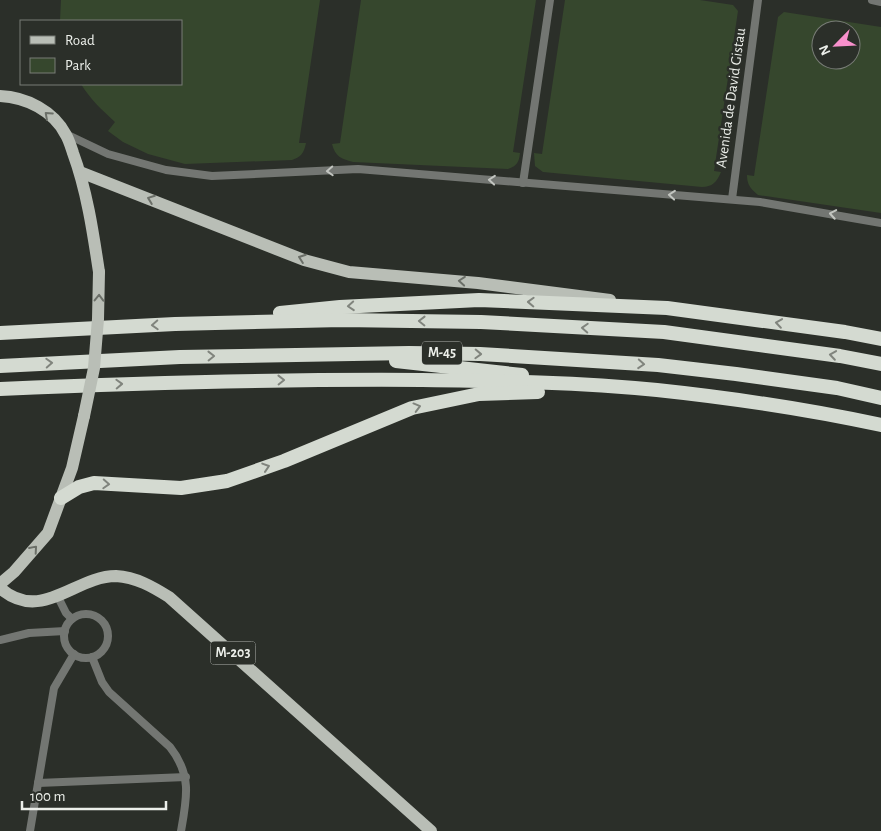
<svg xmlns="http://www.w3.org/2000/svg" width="881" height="831" viewBox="0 0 881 831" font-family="'Alegreya Sans',sans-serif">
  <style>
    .green { fill: #36472d; fill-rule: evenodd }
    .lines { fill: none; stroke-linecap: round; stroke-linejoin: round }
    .street { stroke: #737672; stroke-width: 8 }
    .primary { stroke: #b9beb6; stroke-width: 12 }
    .highway { stroke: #d4dad1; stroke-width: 14 }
    .primary-bridge { stroke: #b9beb6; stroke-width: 12 }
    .oneway { stroke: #6b6f68 }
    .oneway2 { stroke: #c2c5c0 }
    .oneway3 { stroke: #80847d }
    .labels { text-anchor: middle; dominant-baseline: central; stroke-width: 5; stroke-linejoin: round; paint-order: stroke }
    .shield { fill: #2b2f29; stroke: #b2b5b0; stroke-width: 1 }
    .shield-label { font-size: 14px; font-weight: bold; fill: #ecefea }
    .street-label { font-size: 15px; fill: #ecefea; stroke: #2b2f29 }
  </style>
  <rect width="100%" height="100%" fill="#2b2f29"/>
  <g class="green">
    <path d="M61,0H320L299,143H306C304,153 301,157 292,160L185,164L148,154L123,142L108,131L115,122C102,110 90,99 81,84H181V21H60Z"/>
    <path d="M361,0H536L513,152L520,153C519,162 517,166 508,169L353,162C341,159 335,156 332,144L340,143Z"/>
    <path d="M565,0H700L733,5L738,11L714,171L721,172C717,182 712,187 702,187L543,172L535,166L534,153L542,154Z"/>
    <path d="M784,12L881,27V213L758,195C751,189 747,185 747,175L754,176L778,17ZM821,30H851V60H821Z"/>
  </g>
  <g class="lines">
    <g class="street">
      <path d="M872,0L881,2"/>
      <path d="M66,134L108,154L166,170L212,176L358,169L760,202L881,223"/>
      <path d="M523,183L550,0"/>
      <path d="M732,199L758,0"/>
      <path d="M58,597L66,613L72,619"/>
      <circle cx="86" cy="636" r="22"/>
      <path d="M0,640L29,633L65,631"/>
      <path d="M92,657L102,682L109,692L170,747C192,775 187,798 181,831"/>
      <path d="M38,783L186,777"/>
      <path d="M30,831L54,688L74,654"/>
    </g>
    <g class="primary">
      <path d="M0,96C26,97 54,111 66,135C69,140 71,147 73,153C87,191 93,232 99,272"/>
      <path d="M80,172L304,260L349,272L478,283L610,300"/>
      <path d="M0,584L14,572L48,533L72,468L84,416"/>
      <path d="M0,588C41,624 75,576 116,576C136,577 153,587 169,597L431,831"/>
    </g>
    <g class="highway">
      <path d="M280,313L340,307L479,300L667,308L845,332L881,339"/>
      <path d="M0,333L175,324L342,320L481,322L664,332L840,356L881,364"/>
      <path d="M396,361L522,375"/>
      <path d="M0,366L180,357L409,353L480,354L658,365L736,374L837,388L881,398"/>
      <path d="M0,389C141,383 281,379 422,380C500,381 579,382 657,390C732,398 807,409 881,425"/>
      <path d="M61,498L79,487L94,483L181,488L227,481L284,461L412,408L479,394L538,392"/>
    </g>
    <path class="primary-bridge" d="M84,416L94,368L98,319L99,272"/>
  </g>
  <defs><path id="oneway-chevron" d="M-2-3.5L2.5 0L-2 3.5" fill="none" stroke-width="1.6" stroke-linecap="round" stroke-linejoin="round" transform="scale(1.25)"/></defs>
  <g class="oneway">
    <use href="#oneway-chevron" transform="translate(48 115) rotate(-138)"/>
    <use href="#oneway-chevron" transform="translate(151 199) rotate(-159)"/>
    <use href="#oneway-chevron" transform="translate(302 258) rotate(-160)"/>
    <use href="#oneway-chevron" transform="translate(462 281) rotate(-175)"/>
    <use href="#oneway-chevron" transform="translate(99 298) rotate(-89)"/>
    <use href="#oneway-chevron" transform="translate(34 549) rotate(-49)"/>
  </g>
  <g class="oneway2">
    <use href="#oneway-chevron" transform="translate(330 171) rotate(177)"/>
    <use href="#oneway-chevron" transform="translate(492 180) rotate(-175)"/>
    <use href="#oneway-chevron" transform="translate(672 195) rotate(-175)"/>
    <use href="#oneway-chevron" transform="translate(833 214) rotate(-170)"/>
  </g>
  <g class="oneway3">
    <use href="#oneway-chevron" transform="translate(531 302) rotate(-178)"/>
    <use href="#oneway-chevron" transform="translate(351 306) rotate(176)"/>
    <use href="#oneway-chevron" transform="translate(422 321) rotate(-179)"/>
    <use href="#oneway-chevron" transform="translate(779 323) rotate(-172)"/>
    <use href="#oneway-chevron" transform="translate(155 325) rotate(177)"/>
    <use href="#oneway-chevron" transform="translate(585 328) rotate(-177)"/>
    <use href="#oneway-chevron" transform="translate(478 354) rotate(2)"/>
    <use href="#oneway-chevron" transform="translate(833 355) rotate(-172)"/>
    <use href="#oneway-chevron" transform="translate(211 356) rotate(-1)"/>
    <use href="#oneway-chevron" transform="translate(49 363) rotate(-3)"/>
    <use href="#oneway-chevron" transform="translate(641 364) rotate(4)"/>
    <use href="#oneway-chevron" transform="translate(281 380) rotate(-1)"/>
    <use href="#oneway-chevron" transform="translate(119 384) rotate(-2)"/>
    <use href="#oneway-chevron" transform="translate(417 407) rotate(-15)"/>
    <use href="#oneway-chevron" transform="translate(266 467) rotate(-18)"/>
    <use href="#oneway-chevron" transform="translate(106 484) rotate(3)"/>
  </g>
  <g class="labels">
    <g class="shield">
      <rect x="422" y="341.5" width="40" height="23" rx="4"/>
      <rect x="210.5" y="641.5" width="45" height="23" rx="4"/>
    </g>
    <g class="shield-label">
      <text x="442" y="353">M-45</text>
      <text x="233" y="653">M-203</text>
    </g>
    <g class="street-label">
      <text transform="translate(731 98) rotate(-82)">Avenida de David Gistau</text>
    </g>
  </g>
  <rect x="20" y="20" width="162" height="65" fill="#2b2f29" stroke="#787c76"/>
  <rect x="30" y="36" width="25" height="8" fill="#b9beb6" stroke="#787c76"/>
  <text x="65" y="45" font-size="15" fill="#ecefea">Road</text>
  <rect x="30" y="58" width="25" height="15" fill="#36472d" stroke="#787c76"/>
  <text x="65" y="70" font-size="15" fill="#ecefea">Park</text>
  <g transform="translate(836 45) rotate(246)"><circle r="24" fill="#2b2f29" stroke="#787c76"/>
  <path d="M0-4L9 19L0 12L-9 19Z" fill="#f890cc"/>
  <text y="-8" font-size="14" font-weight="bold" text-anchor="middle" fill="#ecefea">N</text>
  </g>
  <path d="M22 801v8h144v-8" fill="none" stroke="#ecefea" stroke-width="2.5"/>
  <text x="30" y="801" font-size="15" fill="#ecefea" stroke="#2b2f29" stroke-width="4" paint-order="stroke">100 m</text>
</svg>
